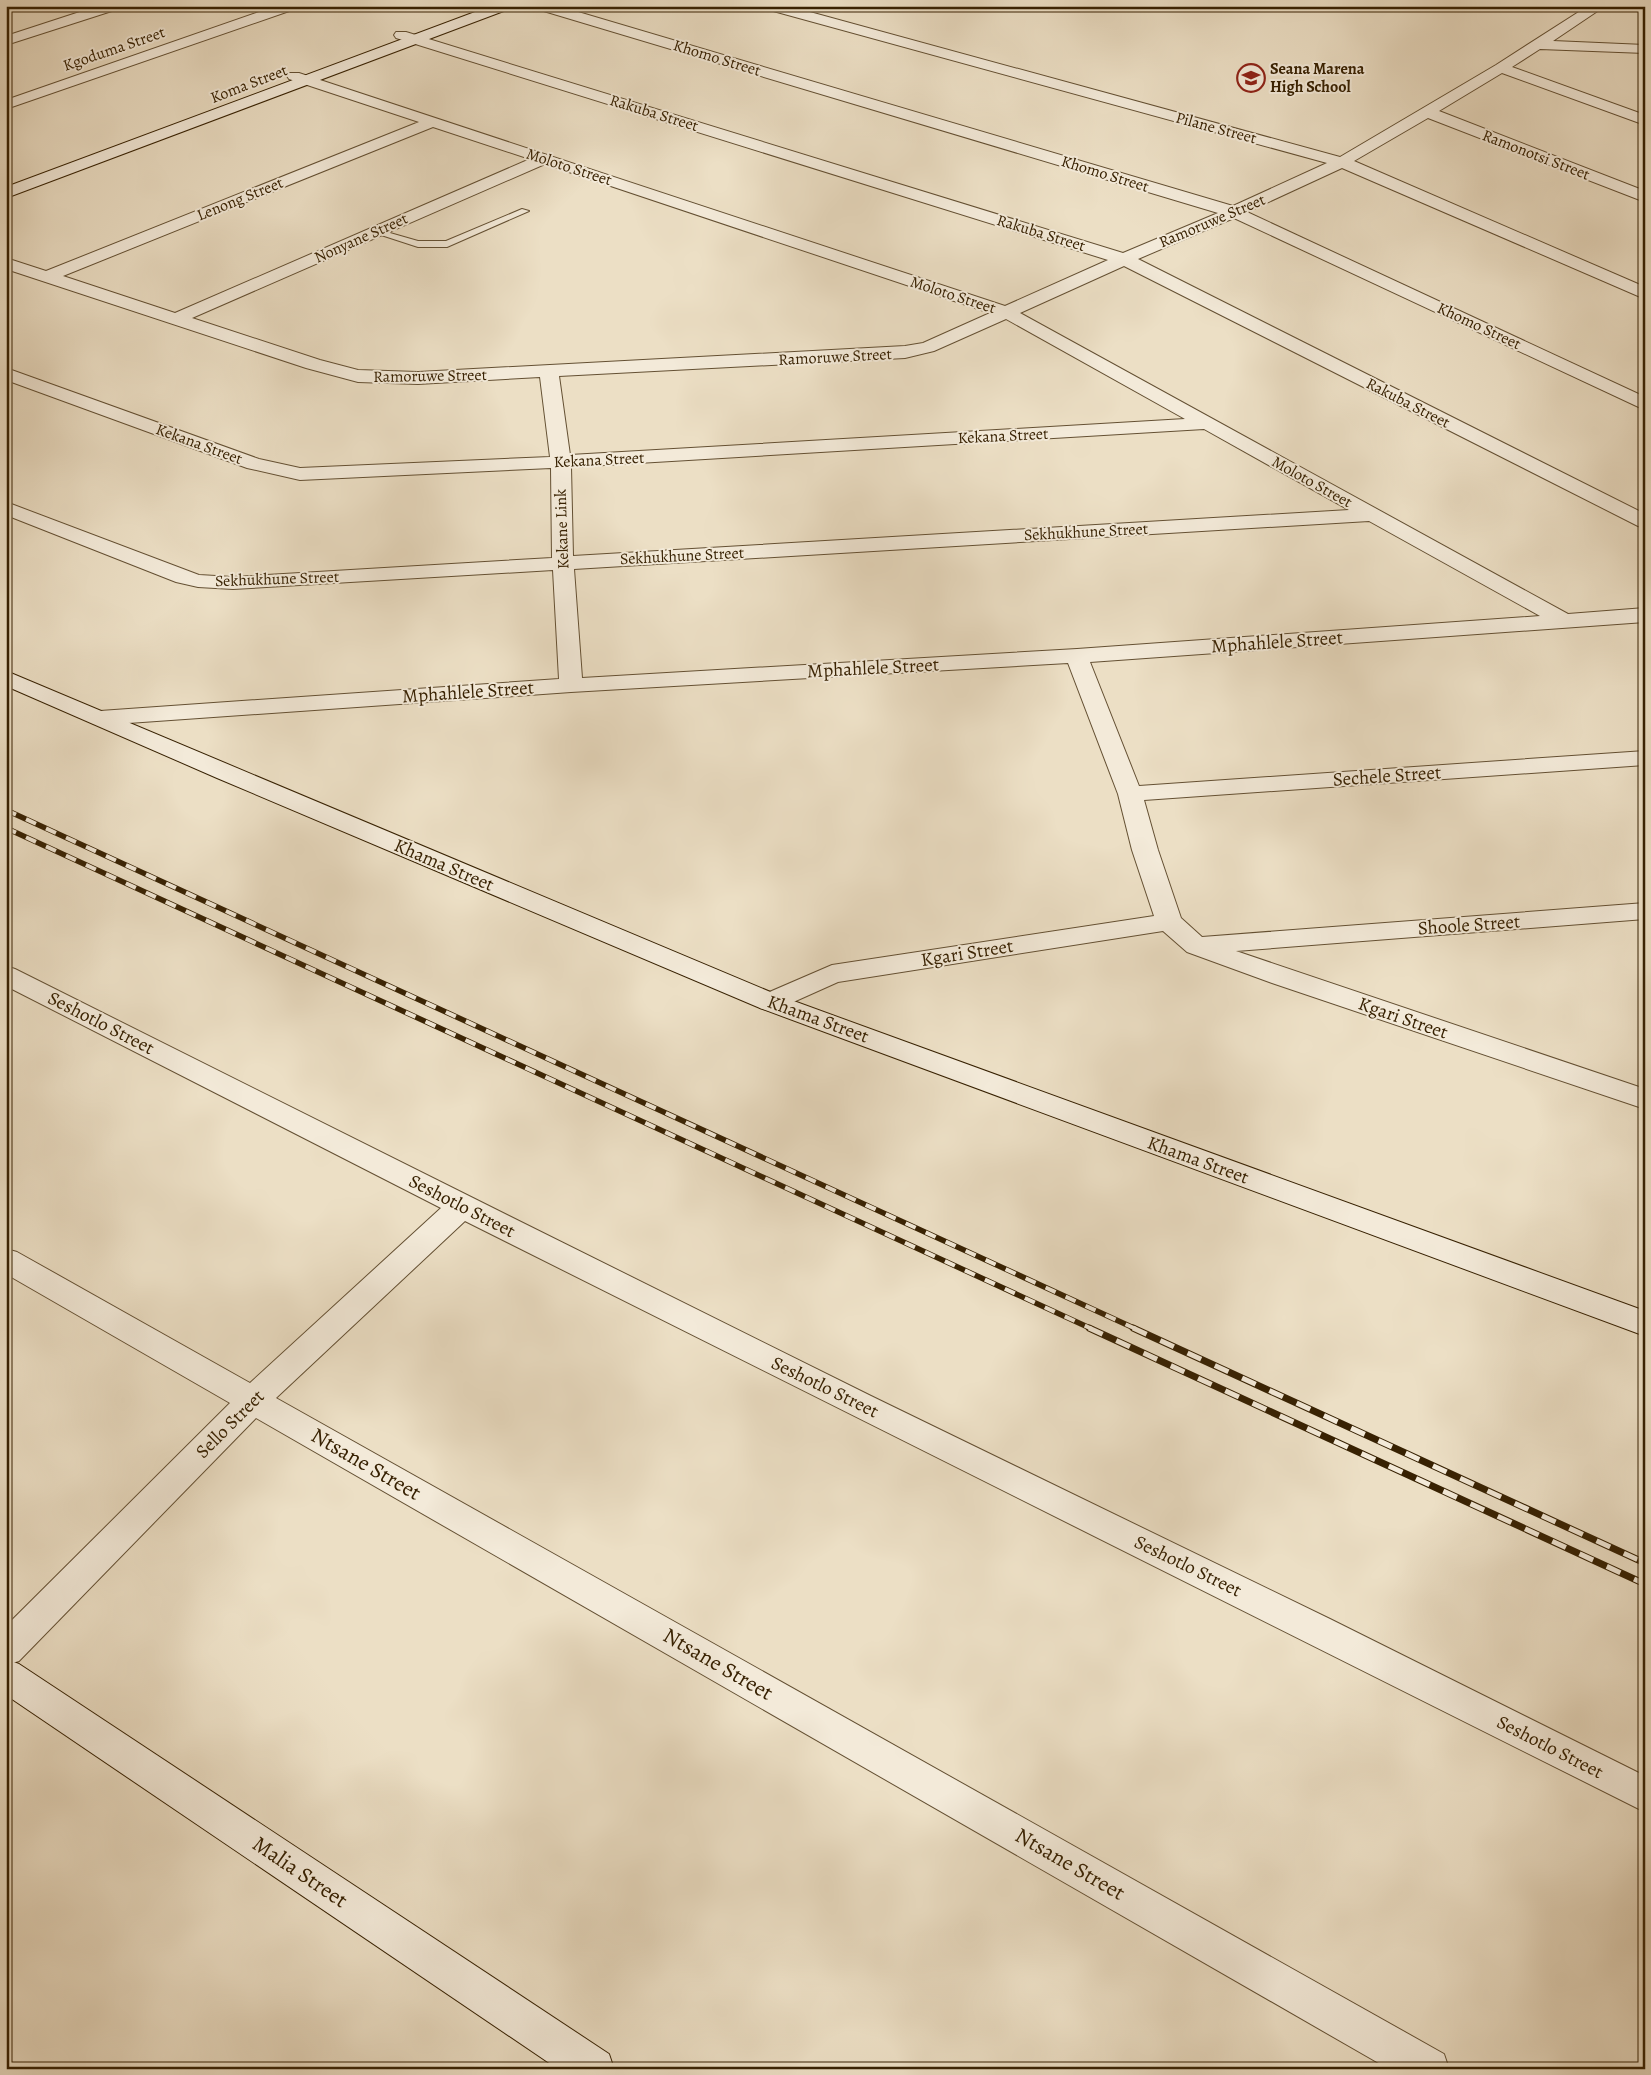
<svg xmlns="http://www.w3.org/2000/svg" width="1651" height="2075" viewBox="0 0 1651 2075" font-family="Alegreya,serif">
  <style>
    .lines { fill: none; stroke-linecap: round; stroke-linejoin: round }
    .lane-casing { stroke: #645033; stroke-width: 2 }
    .street-casing { stroke: #645033; stroke-width: 2 }
    .secondary-casing { stroke: #372102; stroke-width: 2 }
    .lane { fill: #f3ead9; fill-rule: evenodd }
    .street { fill: #f3ead9; fill-rule: evenodd }
    .secondary { fill: #f3ead9; fill-rule: evenodd }
    .rail-far1-casing { stroke: #372102; stroke-width: 5.5 }
    .rail-casing { stroke: #372102; stroke-width: 7 }
    .rail-far1 { stroke: #f3ead9; stroke-width: 4; stroke-dasharray: 11; stroke-linecap: butt }
    .rail { stroke: #f3ead9; stroke-width: 5; stroke-dasharray: 15; stroke-linecap: butt }
    .labels { text-anchor: middle; dominant-baseline: central; stroke-width: 4; stroke-linejoin: round; paint-order: stroke }
    .far-street-label { font-size: 16px; fill: #372102; stroke: #f3ead9 }
    .far-poi-label { font-size: 16px; font-weight: bold; fill: #372102; stroke: #f3ead9; text-anchor: start }
    .street-label { font-size: 19px; fill: #372102; stroke: #f3ead9 }
    .near-street-label { font-size: 22px; fill: #372102; stroke: #f3ead9 }
  </style>
  <rect width="100%" height="100%" fill="#ecdfc5"/>
  <filter id="stains"><feTurbulence type="fractalNoise" baseFrequency=".004" numOctaves="4"/><feColorMatrix values="0 0 0 0 .2 0 0 0 0 .09 0 0 0 0 .02 0 0 0 .5 -.17"/></filter>
  <radialGradient id="worn" r=".72"><stop offset=".6" stop-color="#630" stop-opacity="0"/><stop offset="1" stop-color="#630" stop-opacity=".3"/></radialGradient>
  <g class="lines">
    <defs>
      <path id="lane" d="M522,209L529,211L447,247H418L372,232L376,229L418,241H446Z"/>
      <g id="street">
        <path d="M98,6H120L118,9L6,45V36Z"/>
        <path d="M276,6H297L295,9L6,109V100Z"/>
        <path d="M535,6H558L1233,206L1327,163L766,9L764,6H788L1340,157L1496,65L1588,6H1605L1553,41L1645,45V53L1540,49L1512,67L1645,115V125L1502,73L1439,111L1645,191V202L1428,118L1354,161L1645,287V299L1342,168L1247,212L1645,397V410L1234,218L1138,259L1645,514V528L1638,526L1124,266L1020,313L1568,614L1645,608V622L1090,662L1139,786L1645,751V765L1144,800L1158,850L1181,918L1202,937L1645,903V919L1236,951L1645,1089V1109L1272,983L1187,952L1163,931L838,982L780,1008L770,1011L760,1008L756,1002L760,996L832,965L1154,916L1132,850L1118,794L1068,663L571,692L100,725L92,723L88,718L92,713L100,711L559,679L553,570L233,589L198,587L176,582L6,515V502L199,575L233,577L552,558L551,468L300,480L247,468L6,380V368L259,459L300,468L550,457L540,377L418,384L358,382L306,368L6,269V258L46,271L419,122L289,79L287,76L289,73H299L1005,306L1108,260L396,38L394,35L396,32H406L1123,253L1218,213L537,9ZM433,127L530,159L175,313L63,276ZM545,164L990,313L923,343L905,346L418,372L358,370L320,360L192,318ZM1006,319L1185,419L570,455L559,376L905,358L934,351ZM1204,429L1349,510L573,556L571,467ZM1369,521L1540,616L1077,649L582,678L574,569Z"/>
        <path d="M6,966L15,969L473,1198L871,1396L1330,1619L1645,1776V1812L465,1221L276,1398L1444,2054L1449,2069H1389L256,1418L19,1661L6,1665V1626L230,1403L6,1274V1249L17,1252L250,1383L441,1208L6,986Z"/>
      </g>
      <g id="secondary">
        <path d="M491,6H511L509,9L6,198V187Z"/>
        <path d="M6,671L780,996L1645,1311V1336L760,1008L217,778L6,686Z"/>
        <path d="M6,1659L19,1664L609,2054L614,2069H558L6,1695Z"/>
      </g>
    </defs>
    <use href="#lane" class="lane-casing"/>
    <use href="#street" class="street-casing"/>
    <use href="#secondary" class="secondary-casing"/>
    <use href="#lane" class="lane"/>
    <use href="#street" class="street"/>
    <use href="#secondary" class="secondary"/>
    <defs>
      <g id="rail-far1">
        <path d="M6,810L1136,1329"/>
        <path d="M6,828L1092,1329"/>
      </g>
      <g id="rail">
        <path d="M1089,1328L1645,1584"/>
        <path d="M1133,1328L1645,1563"/>
      </g>
    </defs>
    <use href="#rail-far1" class="rail-far1-casing"/>
    <use href="#rail" class="rail-casing"/>
    <use href="#rail-far1" class="rail-far1"/>
    <use href="#rail" class="rail"/>
  </g>
  <defs>
    <symbol id="school-ring" viewBox="-11 -11 22 22"><circle r="9.5" fill="#f3ead9" stroke="#8f2418" stroke-width="1.5"/><path d="M0-5L7-2L0 1L-7-2ZM-4 1L0 2.5L4 1V4Q0 6-4 4Z" fill="#8f2418"/></symbol>
  </defs>
  <g fill-rule="evenodd">
    <use href="#school-ring" x="1235" y="62" width="32" height="32"/>
  </g>
  <g class="labels">
    <g class="far-street-label">
      <text transform="translate(114 49) rotate(-19)">Kgoduma Street</text>
      <text transform="translate(717 58) rotate(17)">Khomo Street</text>
      <text transform="translate(249 84) rotate(-21)">Koma Street</text>
      <text transform="translate(654 113) rotate(17)">Rakuba Street</text>
      <text transform="translate(1216 128) rotate(15)">Pilane Street</text>
      <text transform="translate(1536 155) rotate(21)">Ramonotsi Street</text>
      <text transform="translate(569 167) rotate(18)">Moloto Street</text>
      <text transform="translate(1105 174) rotate(17)">Khomo Street</text>
      <text transform="translate(240 199) rotate(-22)">Lenong Street</text>
      <text transform="translate(1212 221) rotate(-23)">Ramoruwe Street</text>
      <text transform="translate(1041 233) rotate(17)">Rakuba Street</text>
      <text transform="translate(361 238) rotate(-24)">Nonyane Street</text>
      <text transform="translate(953 295) rotate(18)">Moloto Street</text>
      <text transform="translate(1479 326) rotate(25)">Khomo Street</text>
      <text transform="translate(835 357) rotate(-3)">Ramoruwe Street</text>
      <text transform="translate(430 376) rotate(-1)">Ramoruwe Street</text>
      <text transform="translate(1408 403) rotate(27)">Rakuba Street</text>
      <text transform="translate(1003 436) rotate(-3)">Kekana Street</text>
      <text transform="translate(199 444) rotate(20)">Kekana Street</text>
      <text transform="translate(599 460) rotate(-3)">Kekana Street</text>
      <text transform="translate(1312 482) rotate(29)">Moloto Street</text>
      <text transform="translate(562 529) rotate(-92)">Kekane Link</text>
      <text transform="translate(1086 532) rotate(-3)">Sekhukhune Street</text>
      <text transform="translate(682 556) rotate(-3)">Sekhukhune Street</text>
      <text transform="translate(277 579) rotate(-2)">Sekhukhune Street</text>
    </g>
    <g class="far-poi-label">
      <text x="1270" y="69">Seana Marena<tspan x="1270" dy="18">High School</tspan></text>
    </g>
    <g class="street-label">
      <text transform="translate(1277 642) rotate(-4)">Mphahlele Street</text>
      <text transform="translate(873 668) rotate(-3)">Mphahlele Street</text>
      <text transform="translate(468 692) rotate(-4)">Mphahlele Street</text>
      <text transform="translate(1387 776) rotate(-4)">Sechele Street</text>
      <text transform="translate(444 865) rotate(23)">Khama Street</text>
      <text transform="translate(1469 925) rotate(-4)">Shoole Street</text>
      <text transform="translate(967 953) rotate(-9)">Kgari Street</text>
      <text transform="translate(1403 1018) rotate(19)">Kgari Street</text>
      <text transform="translate(818 1019) rotate(20)">Khama Street</text>
      <text transform="translate(101 1023) rotate(27)">Seshotlo Street</text>
      <text transform="translate(1198 1160) rotate(20)">Khama Street</text>
      <text transform="translate(462 1206) rotate(27)">Seshotlo Street</text>
      <text transform="translate(825 1387) rotate(26)">Seshotlo Street</text>
      <text transform="translate(230 1424) rotate(-45)">Sello Street</text>
      <text transform="translate(1188 1566) rotate(26)">Seshotlo Street</text>
      <text transform="translate(1550 1747) rotate(27)">Seshotlo Street</text>
    </g>
    <g class="near-street-label">
      <text transform="translate(366 1464) rotate(30)">Ntsane Street</text>
      <text transform="translate(718 1664) rotate(30)">Ntsane Street</text>
      <text transform="translate(1070 1864) rotate(30)">Ntsane Street</text>
      <text transform="translate(300 1872) rotate(34)">Malia Street</text>
    </g>
  </g>
  <rect width="1651" height="2075" fill="none" stroke="#ecdfc5" stroke-width="25"/>
  <rect x="8" y="8" width="1636" height="2060" fill="none" stroke="#372102" stroke-width="2.5"/>
  <rect x="12" y="12" width="1626" height="2050" fill="none" stroke="#372102"/>
  <rect width="100%" height="100%" filter="url(#stains)"/>
  <rect width="100%" height="100%" fill="url(#worn)"/>
</svg>
